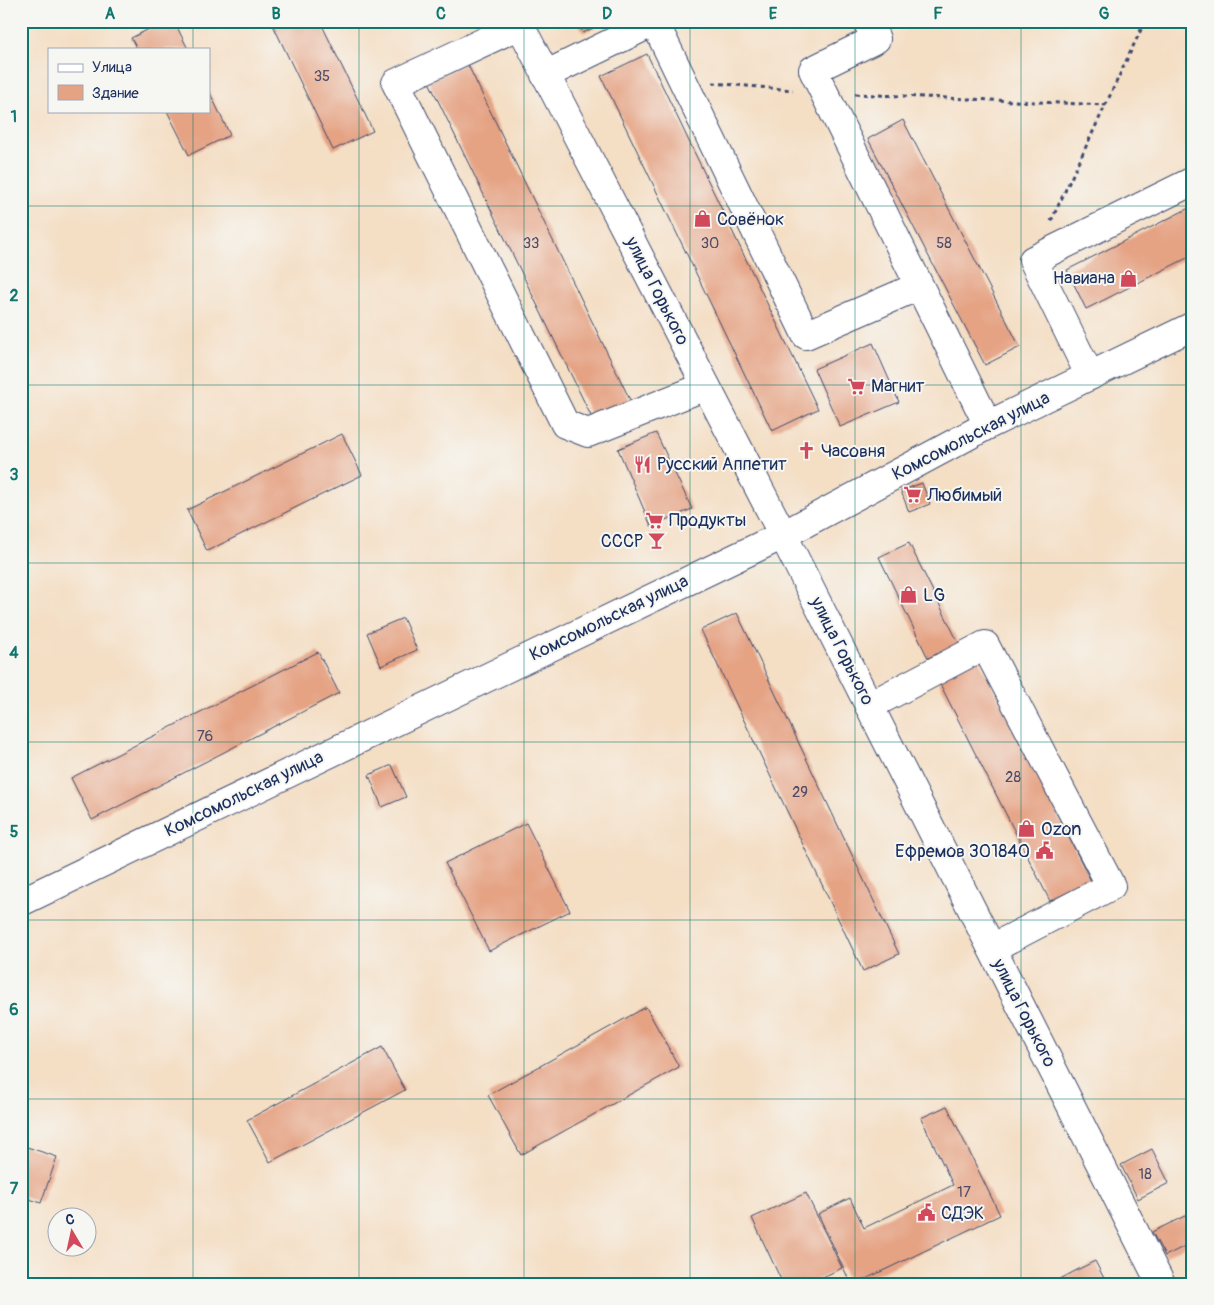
<svg xmlns="http://www.w3.org/2000/svg" width="1214" height="1305" viewBox="0 0 1214 1305" font-family="Pangolin,sans-serif">
  <style>
    .building { fill: #e5a384 }
    .lines { fill: none; stroke-linecap: round; stroke-linejoin: round }
    .minor-casing { stroke: #3c496d; stroke-width: 30 }
    .path { stroke: #3c496d; stroke-width: 3; stroke-dasharray: 4 4; stroke-linecap: butt }
    .minor { stroke: #fff; stroke-width: 28 }
    .grid { fill: none; stroke: #0f766e; stroke-width: 1; stroke-opacity: 0.55 }
    .labels { text-anchor: middle; dominant-baseline: central; stroke-width: 4; stroke-linejoin: round; paint-order: stroke }
    .number-label { font-size: 15px; fill: #4e4c68 }
    .poi-label { font-size: 18px; fill: #1b2f5e; stroke: #f6f6f2; text-anchor: start }
    .street-label { font-size: 18px; fill: #1b2f5e; stroke: #f6f6f2 }
    .neatline { fill: none; stroke: #0f766e; stroke-width: 2 }
    .grid-label { font-size: 16px; text-anchor: middle; font-weight: bold; fill: #0f766e }
  </style>
  <rect width="100%" height="100%" fill="#f6f6f2"/>
  <filter id="ink" filterUnits="userSpaceOnUse"><feTurbulence type="fractalNoise" baseFrequency=".02" numOctaves="2"/><feDisplacementMap in="SourceGraphic" scale="10" xChannelSelector="R" yChannelSelector="G"/><feConvolveMatrix kernelMatrix="1 2 1 2 8 2 1 2 1" color-interpolation-filters="sRGB"/></filter>
  <filter id="wash" filterUnits="userSpaceOnUse"><feTurbulence type="fractalNoise" baseFrequency=".0096" numOctaves="4" result="noise"/><feDisplacementMap in="SourceGraphic" scale="20" xChannelSelector="R" yChannelSelector="G"/><feGaussianBlur stdDeviation="1.12" result="paint"/><feColorMatrix in="noise" values="0 0 0 0 0 0 0 0 0 0 0 0 0 0 0 0 0 1.4 0 .05"/><feComposite in="paint" operator="in"/></filter>
  <g filter="url(#wash)">
    <rect width="100%" height="100%" fill="#f4dec4"/>
    <g id="blocks">
      <g class="building">
        <path d="M165,21H174L188,49H137L131,38Z"/>
        <path d="M271,21H320L373,131L333,150Z"/>
        <path d="M578,21H607L583,33Z"/>
        <path d="M647,54L818,409L772,431L601,76Z"/>
        <path d="M467,63L632,404L594,422L429,82Z"/>
        <path d="M209,91L230,135L189,155L167,111H209Z"/>
        <path d="M903,120L1020,347L985,365L868,139Z"/>
        <path d="M1193,206V255L1086,309L1067,270Z"/>
        <path d="M873,343L899,402L840,427L814,369Z"/>
        <path d="M656,433L692,509L651,526L618,449Z"/>
        <path d="M342,434L362,475L207,551L187,510Z"/>
        <path d="M922,483L930,504L909,512L901,491Z"/>
        <path d="M909,543L959,644L928,658L879,557Z"/>
        <path d="M737,613L899,954L863,971L701,630Z"/>
        <path d="M403,618L417,650L381,666L367,633Z"/>
        <path d="M318,652L339,693L92,820L71,778Z"/>
        <path d="M976,654L1091,881L1050,901L935,674Z"/>
        <path d="M392,765L406,797L382,807L369,775Z"/>
        <path d="M526,823L570,911L489,951L445,863Z"/>
        <path d="M646,1007L679,1067L521,1155L488,1095Z"/>
        <path d="M382,1047L405,1090L270,1162L247,1120Z"/>
        <path d="M947,1106L1000,1215L855,1284H851L818,1214L850,1198L864,1228L953,1185L921,1118Z"/>
        <path d="M21,1145L57,1157L41,1203L21,1196Z"/>
        <path d="M1152,1149L1169,1183L1138,1199L1121,1165Z"/>
        <path d="M806,1193L842,1268L808,1284H783L752,1218Z"/>
        <path d="M1193,1212V1242L1165,1256L1152,1232Z"/>
        <path d="M1095,1261L1107,1284H1051L1075,1271Z"/>
      </g>
    </g>
  </g>
  <g filter="url(#ink)">
    <use href="#blocks" fill-opacity="0" stroke="#3c496d" stroke-width="1"/>
    <g class="lines">
      <defs>
        <g id="minor">
          <path d="M518,21L783,535L1161,1284"/>
          <path d="M654,21L806,335L919,286"/>
          <path d="M867,21L876,39L813,70L988,425"/>
          <path d="M520,25L396,83L565,424L588,433L706,386"/>
          <path d="M545,75L654,22"/>
          <path d="M1090,376L1033,260L1193,181"/>
          <path d="M869,706L985,645L1111,886L992,948"/>
          <path d="M21,902L783,535L988,425L1193,326"/>
        </g>
      </defs>
      <use href="#minor" class="minor-casing"/>
      <g class="path">
        <path d="M713,83L793,90"/>
        <path d="M855,94L1106,105"/>
        <path d="M1051,221L1145,21"/>
      </g>
      <use href="#minor" class="minor"/>
    </g>
  </g>
  <path class="grid" d="M193,21V49M359,21V1284M524,21V1284M690,21V1284M855,21V1284M1021,21V1284M193,111V1284M21,206H1193M21,385H1193M21,563H1193M21,742H1193M21,920H1193M21,1099H1193"/>
  <defs>
    <symbol id="shop-bare" viewBox="-9 -9 18 18"><path d="M-5-2.5h2.3a2.7 3.5 0 0 1 5.4 0H5L5.5 6h-11ZM-1.5-2.5h3a1.5 2.3 0 0 0-3 0Z" fill="#d1495b" stroke="#f6f6f2" stroke-width="2.5" paint-order="stroke"/></symbol>
    <symbol id="supermarket-bare" viewBox="-9 -9 18 18"><path d="M-6-5.5h2.5l.6 2H6L4.5 2H-2.5L-4.4-4H-6ZM-1.5 3.2a1.3 1.3 0 1 0 .1 0ZM3 3.2a1.3 1.3 0 1 0 .1 0Z" fill="#d1495b" stroke="#f6f6f2" stroke-width="2.5" paint-order="stroke"/></symbol>
    <symbol id="church-bare" viewBox="-9 -9 18 18"><path d="M-1.2-6h2.4v3.5h3.3v2.4h-3.3V6h-2.4V-.1h-3.3v-2.4h3.3Z" fill="#d1495b" stroke="#f6f6f2" stroke-width="2.5" paint-order="stroke"/></symbol>
    <symbol id="restaurant-bare" viewBox="-9 -9 18 18"><path d="M-5-6h1v4h1v-4h1v4h1v-4h1v5L-1.5 .5V6h-2V.5L-5-1ZM5-6V6H3V1.5H1.5Q1.5-4 5-6Z" fill="#d1495b" stroke="#f6f6f2" stroke-width="2.5" paint-order="stroke"/></symbol>
    <symbol id="bar-bare" viewBox="-9 -9 18 18"><path d="M-6-5H6L.8 .8V4.5H3.5V6h-7V4.5H-.8V.8Z" fill="#d1495b" stroke="#f6f6f2" stroke-width="2.5" paint-order="stroke"/></symbol>
    <symbol id="civic-bare" viewBox="-9 -9 18 18"><path d="M-.6-6.5H3V-4.5H.6V-3L4-1V1h2V6H-6V1h2V-1L-.6-3ZM-1.2 2.5V6h2.4V2.5Z" fill="#d1495b" stroke="#f6f6f2" stroke-width="2.5" paint-order="stroke"/></symbol>
  </defs>
  <g fill-rule="evenodd">
    <use href="#shop-bare" x="690" y="206" width="25" height="25"/>
    <use href="#shop-bare" x="1116" y="266" width="25" height="25"/>
    <use href="#supermarket-bare" x="844" y="374" width="25" height="25"/>
    <use href="#church-bare" x="794" y="438" width="25" height="25"/>
    <use href="#restaurant-bare" x="630" y="452" width="25" height="25"/>
    <use href="#supermarket-bare" x="900" y="482" width="25" height="25"/>
    <use href="#supermarket-bare" x="642" y="508" width="25" height="25"/>
    <use href="#bar-bare" x="644" y="528" width="25" height="25"/>
    <use href="#shop-bare" x="896" y="582" width="25" height="25"/>
    <use href="#shop-bare" x="1014" y="816" width="25" height="25"/>
    <use href="#civic-bare" x="1032" y="838" width="25" height="25"/>
    <use href="#civic-bare" x="914" y="1200" width="25" height="25"/>
  </g>
  <g class="labels">
    <g class="number-label">
      <text x="322" y="76">35</text>
      <text x="531" y="243">33</text>
      <text x="710" y="243">30</text>
      <text x="944" y="243">58</text>
      <text x="205" y="736">76</text>
      <text x="1013" y="777">28</text>
      <text x="800" y="792">29</text>
      <text x="1145" y="1174">18</text>
      <text x="964" y="1192">17</text>
    </g>
    <g class="poi-label">
      <text x="717" y="219">Совёнок</text>
      <text x="1115" y="278" text-anchor="end">Навиана</text>
      <text x="871" y="386">Магнит</text>
      <text x="821" y="451">Часовня</text>
      <text x="657" y="464">Русский Аппетит</text>
      <text x="927" y="495">Любимый</text>
      <text x="669" y="520">Продукты</text>
      <text x="643" y="541" text-anchor="end">СССР</text>
      <text x="923" y="595">LG</text>
      <text x="1041" y="829">Ozon</text>
      <text x="1030" y="851" text-anchor="end">Ефремов 301840</text>
      <text x="941" y="1213">СДЭК</text>
    </g>
    <g class="street-label">
      <text transform="translate(657 291) rotate(63)">улица Горького</text>
      <text transform="translate(971 436) rotate(-27)">Комсомольская улица</text>
      <text transform="translate(609 618) rotate(-26)">Комсомольская улица</text>
      <text transform="translate(842 651) rotate(63)">улица Горького</text>
      <text transform="translate(244 794) rotate(-26)">Комсомольская улица</text>
      <text transform="translate(1024 1013) rotate(63)">улица Горького</text>
    </g>
  </g>
  <rect width="1214" height="1305" fill="none" stroke="#f6f6f2" stroke-width="55"/>
  <rect x="48" y="48" width="162" height="65" fill="#f6f6f2" stroke="#9ea6b7"/>
  <rect x="58" y="64" width="25" height="8" fill="#ffffff" stroke="#9ea6b7"/>
  <text x="92" y="72" font-size="15" fill="#1b2f5e">Улица</text>
  <rect x="58" y="85" width="25" height="15" fill="#e5a384" stroke="#9ea6b7"/>
  <text x="92" y="98" font-size="15" fill="#1b2f5e">Здание</text>
  <g transform="translate(72 1232) rotate(351)"><circle r="24" fill="#f6f6f2" stroke="#9ea6b7"/>
  <path d="M0-4L9 19L0 12L-9 19Z" fill="#d1495b"/>
  <text y="-8" font-size="14" font-weight="bold" text-anchor="middle" fill="#1b2f5e">С</text>
  </g>
  <rect x="28" y="28" width="1158" height="1250" class="neatline"/>
  <g class="grid-label">
    <text x="110" y="19">A</text>
    <text x="276" y="19">B</text>
    <text x="441" y="19">C</text>
    <text x="607" y="19">D</text>
    <text x="773" y="19">E</text>
    <text x="938" y="19">F</text>
    <text x="1104" y="19">G</text>
    <text x="14" y="122">1</text>
    <text x="14" y="301">2</text>
    <text x="14" y="480">3</text>
    <text x="14" y="658">4</text>
    <text x="14" y="837">5</text>
    <text x="14" y="1015">6</text>
    <text x="14" y="1194">7</text>
  </g>
</svg>
